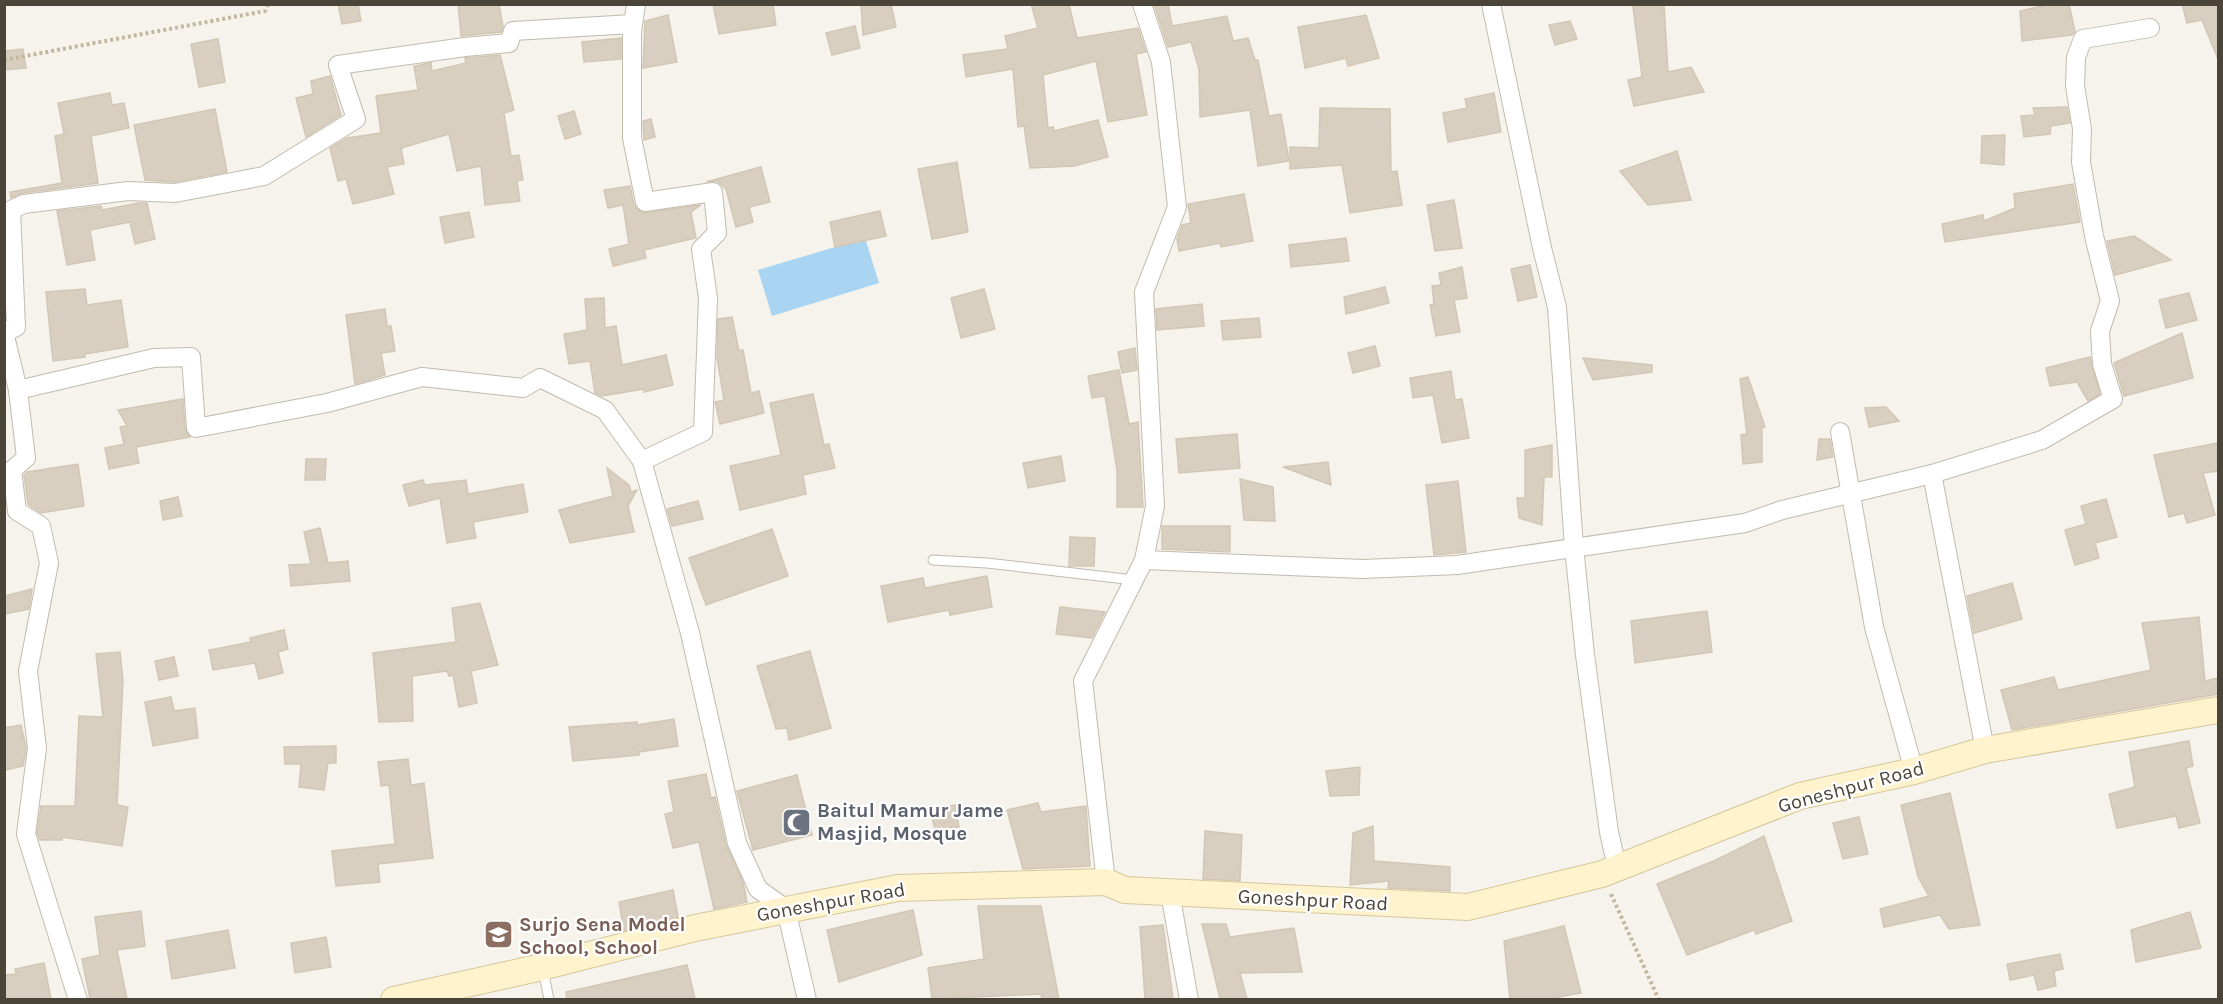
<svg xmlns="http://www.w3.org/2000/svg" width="2223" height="1004" viewBox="0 0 2223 1004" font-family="Karla,sans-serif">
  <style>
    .water { fill: #a9d4f2 }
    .building { fill: #d8cfc1; stroke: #d3c7b4; stroke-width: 1.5 }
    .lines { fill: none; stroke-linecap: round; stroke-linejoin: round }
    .lane-casing { stroke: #c2bbae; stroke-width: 11 }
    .street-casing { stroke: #c2bbae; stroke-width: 20 }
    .secondary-casing { stroke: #d6c79b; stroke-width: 28 }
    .path { stroke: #c4b79f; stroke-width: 4; stroke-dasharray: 3 3; stroke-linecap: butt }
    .lane { stroke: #fff; stroke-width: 9 }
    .street { stroke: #fff; stroke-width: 18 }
    .secondary { stroke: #fff3cd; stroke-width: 26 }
    .labels { text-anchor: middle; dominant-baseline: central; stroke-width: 4.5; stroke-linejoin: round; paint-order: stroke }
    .street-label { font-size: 20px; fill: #4b4439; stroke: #fff }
    .worship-label { font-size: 20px; font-weight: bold; fill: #5b616d; stroke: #fff; text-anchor: start }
    .education-label { font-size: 20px; font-weight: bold; fill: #785e54; stroke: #fff; text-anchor: start }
  </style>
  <rect width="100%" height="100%" fill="#f6f3ec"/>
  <path class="water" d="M865,238L879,283L772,316L758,270Z"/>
  <g class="building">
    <path d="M338,4H358L361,21L342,24Z"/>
    <path d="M458,4H499L503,27L501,32L461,36Z"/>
    <path d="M713,4H773L776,25L719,34Z"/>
    <path d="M861,4H891L896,27L863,35Z"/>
    <path d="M1031,4H1069L1077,38L1138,28L1146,52L1136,54L1147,115L1108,122L1096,61L1043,75L1048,128L1053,127L1054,131L1098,120L1108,157L1074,166L1030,168L1024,126L1018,127L1013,69L966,77L963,55L1008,49L1005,36L1038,28Z"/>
    <path d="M1154,4H1168L1172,26L1227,16L1233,41L1248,38L1255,60H1258L1269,116L1281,114L1289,161L1258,166L1250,110L1200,117L1199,69L1191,42L1168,47Z"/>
    <path d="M1643,4H1664L1668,72L1691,67L1704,92L1634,106L1628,80L1642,77L1633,7Z"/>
    <path d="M2051,4H2069L2075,32L2072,35L2022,41L2020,11Z"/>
    <path d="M2182,4H2218V59L2202,20L2187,23Z"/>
    <path d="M668,15L677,62L643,68L645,21Z"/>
    <path d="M1366,15L1379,58L1348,66L1346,58L1305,68L1298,27Z"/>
    <path d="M1570,21L1577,39L1555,45L1549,25Z"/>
    <path d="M855,26L860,48L832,55L826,33Z"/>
    <path d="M621,38V59L584,62L582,42Z"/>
    <path d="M218,39L225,82L199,87L191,44Z"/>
    <path d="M23,49L26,68L4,70V51Z"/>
    <path d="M500,55L514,110L504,113L511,156L519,155L523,180L517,181L520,201L485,205L481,166L457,171L449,134L401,148L404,164L387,167L394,194L353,204L346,179L338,181L330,148L347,138L381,133L376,96L418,90L414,66L431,63L432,71L466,63L465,58Z"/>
    <path d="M330,76L341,115L306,137L296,98L313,94L311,81Z"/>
    <path d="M110,93L112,105L124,103L129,128L91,136L98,183L23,193L11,198L10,192L62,183L55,136L64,134L58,103Z"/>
    <path d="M1494,93L1501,132L1448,142L1443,113L1467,108L1465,99Z"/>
    <path d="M2067,107L2070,123L2051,126L2050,134L2024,137L2021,116L2035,115L2033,108Z"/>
    <path d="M1320,108L1390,109L1391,172L1397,171L1402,205L1350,213L1342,165L1290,169V147L1319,148Z"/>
    <path d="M215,109L227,172L174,182L145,180L134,125Z"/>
    <path d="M574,111L581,134L565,139L558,116Z"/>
    <path d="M651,119L655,137L644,140L643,121Z"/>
    <path d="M2005,135L2004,165L1981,163L1982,136Z"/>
    <path d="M1677,151L1691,200L1648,205L1620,171Z"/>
    <path d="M957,162L968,232L932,239L918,169Z"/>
    <path d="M761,167L770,202L749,207L753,222L736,227L726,189L717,181L706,182Z"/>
    <path d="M2073,184L2080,222L1945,242L1942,224L1983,215L1984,221L2015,208L2014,194Z"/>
    <path d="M630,186L634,205L642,213L701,205L691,212L696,238L644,250L646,258L613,266L609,249L629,244L623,205L608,208L604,190Z"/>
    <path d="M1244,194L1253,241L1221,247L1220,243L1179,251L1177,239L1182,225L1191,223L1188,204Z"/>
    <path d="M1454,200L1462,248L1435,251L1427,205Z"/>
    <path d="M139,203H147L155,239L135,244L130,222L90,230L95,260L67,265L57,211L101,206L102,210Z"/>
    <path d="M880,211L886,236L835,247L830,222Z"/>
    <path d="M469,212L474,237L445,243L440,217Z"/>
    <path d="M2134,236L2171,260L2115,275L2107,241Z"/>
    <path d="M1346,238L1349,261L1291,267L1289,245Z"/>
    <path d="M1530,265L1537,297L1518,301L1511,269Z"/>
    <path d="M1462,267L1467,298L1454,300L1460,332L1436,336L1430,305L1434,304L1432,286L1441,285L1439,273Z"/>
    <path d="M1385,287L1389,303L1346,314L1344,297Z"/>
    <path d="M85,289L87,305L121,300L128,347L85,354V357L53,361L46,292Z"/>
    <path d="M984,289L995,329L961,338L951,298Z"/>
    <path d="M2189,293L2197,320L2166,328L2159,300Z"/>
    <path d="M604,298L605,328L616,326L622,365L666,355L673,385L644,392V389L602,396L595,393L590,361L569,364L564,334L587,330L585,299Z"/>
    <path d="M1202,304L1204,326L1157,330L1156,309Z"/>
    <path d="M385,309L387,326H391L395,351L381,353L385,375L355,384L346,315Z"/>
    <path d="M732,317L739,351L743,350L751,393L759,391L764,413L720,424L715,402L724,400L717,358L718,319Z"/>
    <path d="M1259,318L1261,337L1223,340L1221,321Z"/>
    <path d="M2182,333L2193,378L2124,396L2114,363Z"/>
    <path d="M1375,346L1380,366L1353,373L1348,353Z"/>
    <path d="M1135,348L1137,370L1122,373L1118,352Z"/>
    <path d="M2090,357L2100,394L2088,401L2077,382L2050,386L2046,368Z"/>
    <path d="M1583,358L1652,365V372L1593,380Z"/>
    <path d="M1119,370L1129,424L1138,422L1143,507H1117V470L1105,396L1092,398L1088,376Z"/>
    <path d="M1451,371L1455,400L1462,399L1469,438L1442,443L1433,395L1413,398L1410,378Z"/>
    <path d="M1748,377L1765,427L1762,428V462L1743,464L1741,435L1747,434L1740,379Z"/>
    <path d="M813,394L824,445L829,444L835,468L803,475L806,494L740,510L730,466L781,455L770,403Z"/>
    <path d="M183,399L185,429L190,437L136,447L139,463L109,469L105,448L124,444L120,427L127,426L118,410Z"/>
    <path d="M1886,407L1899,421L1869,427L1865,408Z"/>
    <path d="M1237,434L1240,468L1179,473L1176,439Z"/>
    <path d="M1819,439H1830L1833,457L1817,460Z"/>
    <path d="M2218,443V471L2203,473L2215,515L2187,523L2184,513L2169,517L2154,455Z"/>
    <path d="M1552,445V477H1544L1542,525L1519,518L1517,498H1525V450Z"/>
    <path d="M1061,456L1065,481L1028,488L1023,463Z"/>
    <path d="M306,459H326L325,480H305Z"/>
    <path d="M1328,462L1331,485L1283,467Z"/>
    <path d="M78,464L84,506L41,513L28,504L24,475L27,472Z"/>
    <path d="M607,468L629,485L631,492L637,490L628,506L634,532L570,543L559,510L613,496Z"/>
    <path d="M1240,479L1273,487L1275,521L1244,520Z"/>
    <path d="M423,480L425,485L466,480L468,494L523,484L528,512L473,522L476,538L447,543L440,498L409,506L403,485Z"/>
    <path d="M1458,481L1466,552L1434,555L1426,485Z"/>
    <path d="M178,497L182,516L163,520L160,501Z"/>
    <path d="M2106,499L2117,537L2095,543L2099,558L2075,565L2065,530L2086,524L2081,506Z"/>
    <path d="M698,501L703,519L672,526L667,509Z"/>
    <path d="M1162,526H1230V552L1162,549Z"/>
    <path d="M320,528L328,563L348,561L350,581L291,586L289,565L311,564L304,532Z"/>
    <path d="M772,529L788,576L706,605L689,558Z"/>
    <path d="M1070,537L1095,538L1094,566H1069Z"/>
    <path d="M987,576L992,607L950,615L949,610L888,622L881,586L923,578L925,588Z"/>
    <path d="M2012,583L2022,619L1974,633L1967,596Z"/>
    <path d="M32,589L29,609L4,614V596Z"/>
    <path d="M480,603L498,665L471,671L477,703L459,707L453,675L449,676L447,671L412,676L413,721L379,722L373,653L456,642L452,608Z"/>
    <path d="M1060,607L1105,612L1092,638L1056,634Z"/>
    <path d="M1707,611L1712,652L1635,663L1631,621Z"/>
    <path d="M2199,617L2205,681L2218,678V694L2012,730L2001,690L2054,677L2058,690L2151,670L2142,623Z"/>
    <path d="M284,630L288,649L278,652L283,673L259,679L255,663L213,670L209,650L251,642L250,638Z"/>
    <path d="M810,651L831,728L789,740L787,728L776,729L757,666Z"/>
    <path d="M120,652L123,681L117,805L128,807L122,846L62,837V840H40L37,833L41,806H75L79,716L103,717L96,654Z"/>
    <path d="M174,657L178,676L159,680L155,661Z"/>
    <path d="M171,697L174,711L195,708L198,738L153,746L145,702Z"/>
    <path d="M674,719L678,746L639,752V755L573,761L569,727L637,722V725Z"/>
    <path d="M21,725L26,748L23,766L4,770V728Z"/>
    <path d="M2189,741L2193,766L2186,768L2200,823L2179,828L2176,816L2117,828L2109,794L2135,787L2129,752Z"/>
    <path d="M336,746V763H328L324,790L299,787L301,764H285L284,747Z"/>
    <path d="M408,759L411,785L424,783L433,858L378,864L380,882L336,886L332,851L395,844L389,785L381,786L378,762Z"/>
    <path d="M1360,767L1359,795L1330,796L1326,771Z"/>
    <path d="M706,774L711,798L715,797L726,845L743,882L747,902L714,909L699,842L673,848L665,814L674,812L668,781Z"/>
    <path d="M797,775L812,835L753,850L737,791Z"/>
    <path d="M1950,793L1980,925L1949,929L1940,915L1884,927L1880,909L1929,896L1918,877L1901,805Z"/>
    <path d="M1038,803L1041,812L1086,806L1090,866L1023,869L1007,810Z"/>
    <path d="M955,805L959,827L935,829L930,809Z"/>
    <path d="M1859,817L1868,854L1843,859L1833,823Z"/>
    <path d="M1373,826L1374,861L1450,867V891L1388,888L1389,881L1350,885L1353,833Z"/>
    <path d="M1205,831L1242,835L1240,881L1203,879Z"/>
    <path d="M1764,836L1792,921L1756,934L1754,930L1687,955L1657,884L1716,860Z"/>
    <path d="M673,890L678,917L624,931L619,902Z"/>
    <path d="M978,906H1041L1059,999H1042L1041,994L932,999L928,968L984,959Z"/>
    <path d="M913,910L922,955L839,982L827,930Z"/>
    <path d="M141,911L145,946L117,950L127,999H90L82,959L100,955L95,917Z"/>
    <path d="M2190,912L2201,948L2136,962L2131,930Z"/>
    <path d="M1202,924H1226L1230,937L1294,928L1302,972L1240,973L1247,999H1220Z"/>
    <path d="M1163,925L1173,999H1145L1140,927Z"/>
    <path d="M1564,926L1581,993L1548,999H1510L1504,941Z"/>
    <path d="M228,930L235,968L172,979L166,941Z"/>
    <path d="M326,937L331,967L295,973L291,943Z"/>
    <path d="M2060,954L2063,969L2054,971L2056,986L2038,990L2034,975L2010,980L2007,964Z"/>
    <path d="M44,963L51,999H4V975L16,974L15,969Z"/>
    <path d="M687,965L695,999H567L566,992Z"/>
  </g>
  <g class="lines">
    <defs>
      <g id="lane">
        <path d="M933,560L987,563L1134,580"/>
        <path d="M543,969L549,1000"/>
      </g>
      <g id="street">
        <path d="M636,4L632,32V138L645,202L713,192L717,233L701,249L708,298L703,432L642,461L690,633L737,843L758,889L786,909L807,1000"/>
        <path d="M1491,4L1542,248L1557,307L1574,547L1585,655L1609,832L1617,868"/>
        <path d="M4,332L18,390L26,458L12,470L17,511L41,526L49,563L28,671L37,748L26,834L78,1000"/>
        <path d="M6,332L16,327L11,210L24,204L128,191L175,193L264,176L356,119L338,65L465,47L509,43L513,31L633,24"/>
        <path d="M18,390L154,358L191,357L196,428L327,403L422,377L523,388L540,378L605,410L642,461"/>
        <path d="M1840,432L1874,627L1914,771"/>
        <path d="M1932,474L1985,750"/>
        <path d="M1144,560L1363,569L1457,565L1745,523L1782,510L1932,474L2042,440L2113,399L2102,364L2100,331L2110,301L2094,236L2081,162L2082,129L2075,86L2076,57L2083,39L2150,28"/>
        <path d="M1106,882L1083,681L1144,560L1155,506L1144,292L1177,207L1161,62L1142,4"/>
        <path d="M1170,893L1189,1000"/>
      </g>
      <path id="secondary" d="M394,1000L542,967L695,928L898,888L1106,882L1125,890L1468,907L1602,874L1800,796L1914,771L1985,750L2218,710"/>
    </defs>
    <use href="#lane" class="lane-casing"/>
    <use href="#street" class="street-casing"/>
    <use href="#secondary" class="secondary-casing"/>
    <g class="path">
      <path d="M4,60L265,11L268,4"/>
      <path d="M1611,894L1659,1000"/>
    </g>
    <use href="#lane" class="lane"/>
    <use href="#street" class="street"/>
    <use href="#secondary" class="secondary"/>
  </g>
  <defs>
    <symbol id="mosque-square" viewBox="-11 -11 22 22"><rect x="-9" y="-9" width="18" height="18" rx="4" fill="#6b7280" stroke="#fff"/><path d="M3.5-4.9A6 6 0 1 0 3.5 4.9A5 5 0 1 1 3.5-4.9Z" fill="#fff"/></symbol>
    <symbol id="school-square" viewBox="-11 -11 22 22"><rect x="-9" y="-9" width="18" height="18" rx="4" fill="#8d6e63" stroke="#fff"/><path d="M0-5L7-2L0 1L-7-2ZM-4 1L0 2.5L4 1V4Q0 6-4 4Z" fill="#fff"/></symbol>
  </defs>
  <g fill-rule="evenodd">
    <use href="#mosque-square" x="780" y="806" width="33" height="33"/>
    <use href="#school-square" x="482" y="918" width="33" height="33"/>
  </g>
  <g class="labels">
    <g class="street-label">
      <text transform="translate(1851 787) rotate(-15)">Goneshpur Road</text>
      <text transform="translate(1313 900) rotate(3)">Goneshpur Road</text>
      <text transform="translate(831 902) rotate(-10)">Goneshpur Road</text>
    </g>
    <g class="worship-label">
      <text x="817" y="810">Baitul Mamur Jame<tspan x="817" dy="23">Masjid, Mosque</tspan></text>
    </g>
    <g class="education-label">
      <text x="519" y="924">Surjo Sena Model<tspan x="519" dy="23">School, School</tspan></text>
    </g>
  </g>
  <rect width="2223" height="1004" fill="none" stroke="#4b4439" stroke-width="12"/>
</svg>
